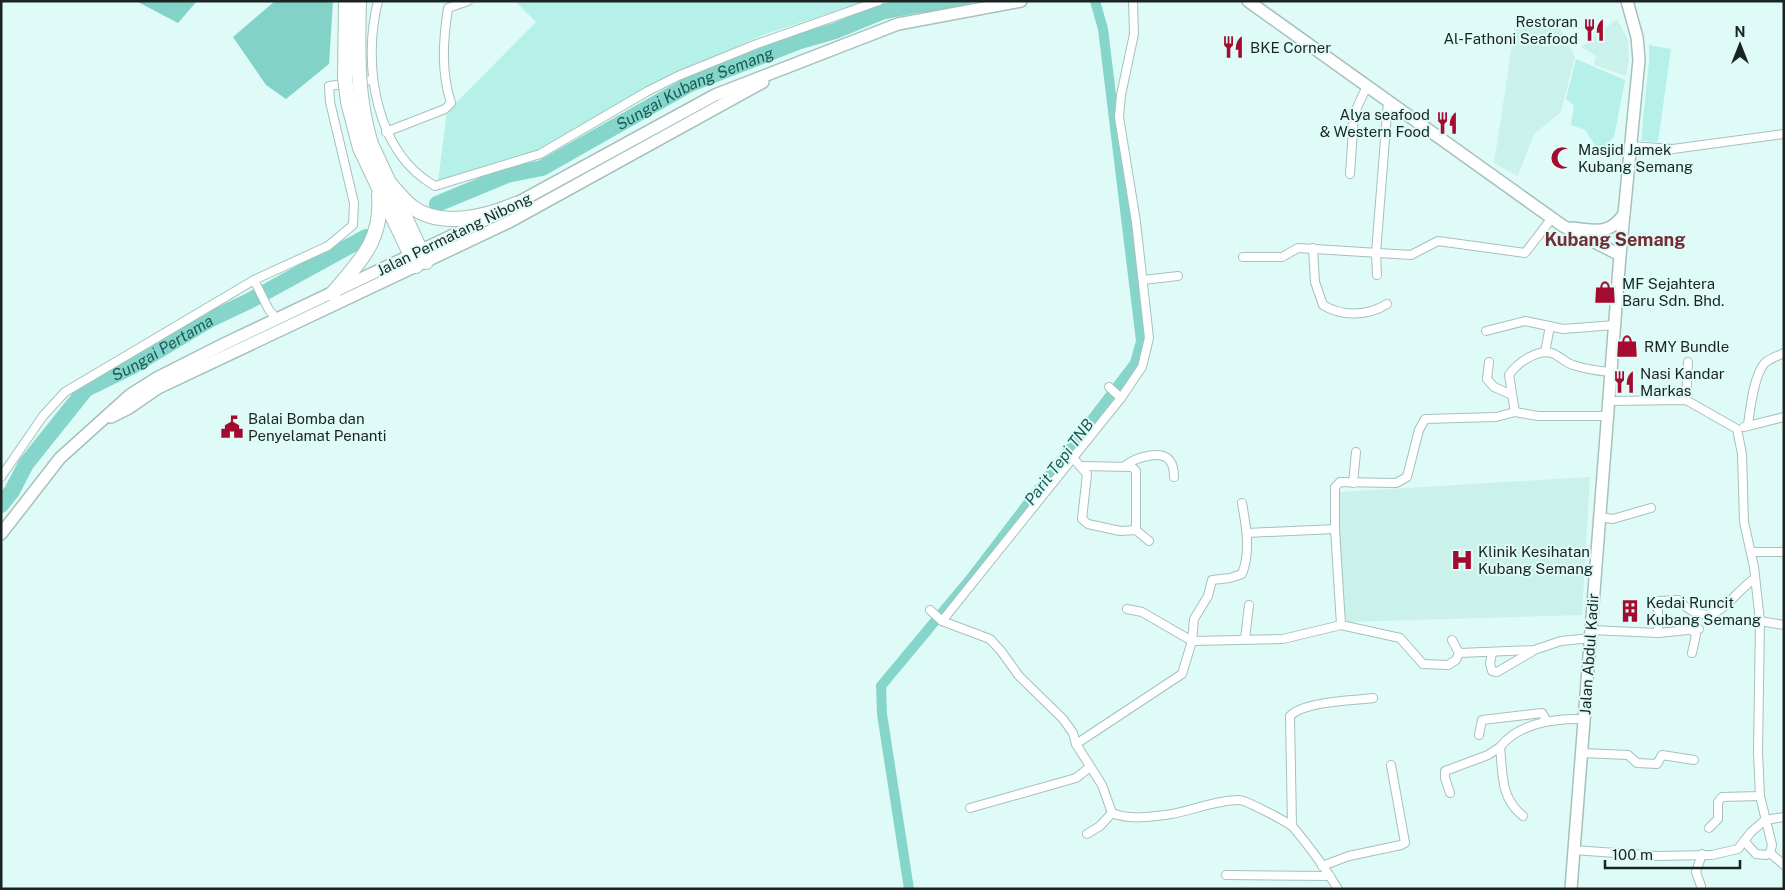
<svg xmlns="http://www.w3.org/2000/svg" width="1785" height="890" viewBox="0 0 1785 890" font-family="'Public Sans',sans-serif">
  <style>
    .built { fill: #cbf1eb }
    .green { fill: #b5f1e8 }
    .forest { fill: #82d2c8 }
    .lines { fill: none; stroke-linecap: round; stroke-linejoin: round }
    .canal { stroke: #85d5cb; stroke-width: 10 }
    .river { stroke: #85d5cb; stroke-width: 16 }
    .street-casing { stroke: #a6c1bd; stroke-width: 10 }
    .secondary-casing { stroke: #a6c1bd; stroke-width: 14 }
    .highway-casing { stroke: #a6c1bd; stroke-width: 16 }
    .street { stroke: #fff; stroke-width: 8 }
    .secondary { stroke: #fff; stroke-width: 11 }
    .highway { stroke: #fff; stroke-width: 14 }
    .highway-bridge-casing { stroke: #a6c1bd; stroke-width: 16; stroke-linecap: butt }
    .highway-bridge { stroke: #fff; stroke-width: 14 }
    .labels { text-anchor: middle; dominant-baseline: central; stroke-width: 4; stroke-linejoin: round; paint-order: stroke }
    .poi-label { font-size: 15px; fill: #1a2423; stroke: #dffbf7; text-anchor: start }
    .street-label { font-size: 15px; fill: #1a2423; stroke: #dffbf7 }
    .water-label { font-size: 16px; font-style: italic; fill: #195c55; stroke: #dffbf7 }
    .quarter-label { font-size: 18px; font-weight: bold; fill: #742d33; stroke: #dffbf7 }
  </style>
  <rect width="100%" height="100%" fill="#dffbf7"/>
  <g class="built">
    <path d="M1617,19L1628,40L1629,60L1626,76L1594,65L1596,56L1581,47Z"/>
    <path d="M1557,22L1575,57L1561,112L1534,134L1518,176L1494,163L1515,26Z"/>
    <path d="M1590,477L1582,615L1347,622L1339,588V492Z"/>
  </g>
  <g class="green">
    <path d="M515,1H866L763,35L648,86L538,151L438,181L447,112L536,22Z"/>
    <path d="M1649,45L1671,49L1658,142L1641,141L1649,61Z"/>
    <path d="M1576,59L1625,80L1614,137L1603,149L1595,145L1585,130L1571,125L1574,105L1566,99Z"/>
  </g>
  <g class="forest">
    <path d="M136,1H197L178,23Z"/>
    <path d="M275,1H333L329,64L286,99L266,85L233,37Z"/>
  </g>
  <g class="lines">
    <path class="canal" d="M909,889L882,714L881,686L971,578L1135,363L1141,341L1103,29L1095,1"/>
    <g class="river">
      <path id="s1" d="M437,204L507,175L542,168L690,84L800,41L835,31L881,12L916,5L963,1"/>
      <path id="s2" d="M1,505L12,491L26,464L86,389L133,366L211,319L249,301L366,237"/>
    </g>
    <defs>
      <g id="street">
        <path d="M378,1C362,64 375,152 435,186L540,154L648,91L678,76L757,44L879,1"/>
        <path d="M386,132L445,109L451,103C441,72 443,41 448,8L468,1"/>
        <path d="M1630,146L1673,149L1784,134"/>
        <path d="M1350,174L1354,114L1367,86"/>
        <path d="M1313,248L1315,282L1323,305C1342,317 1368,316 1387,304"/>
        <path d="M1243,257H1282L1298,248L1411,255L1438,241L1525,253L1552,218"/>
        <path d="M1377,275L1376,253L1388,101"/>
        <path d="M254,280L269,310L277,319"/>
        <path d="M1143,280L1178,276"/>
        <path d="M1486,331L1525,321L1563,329L1615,325"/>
        <path d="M1545,352L1550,326"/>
        <path d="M1489,362L1487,379L1494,387L1512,395"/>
        <path d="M1109,387L1121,398"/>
        <path d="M1686,400L1688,362"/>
        <path d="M1609,401L1686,400L1737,429L1742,454L1744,522L1754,567L1760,621L1758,752L1760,796L1772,845L1770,853"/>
        <path d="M1515,412L1509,375C1517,363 1537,349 1552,353C1560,356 1565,363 1573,365C1585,369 1598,371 1611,372"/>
        <path d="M1748,425C1750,410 1754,372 1766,362C1771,358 1778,356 1784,353"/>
        <path d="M1744,427L1784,417"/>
        <path d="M1073,458L1087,474L1082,519L1088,524L1120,531L1136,530L1149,541"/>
        <path d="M1082,466L1132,467L1136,471V530"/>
        <path d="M1125,466C1134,458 1162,449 1170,461C1174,466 1174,472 1174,477"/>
        <path d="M1,477L43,416L65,392L254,280L328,246L353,225L354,203L330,102L329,86L372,80"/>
        <path d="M1353,483L1356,452"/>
        <path d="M1600,517L1613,519L1651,508"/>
        <path d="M1247,533L1335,529"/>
        <path d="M1751,552H1784"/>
        <path d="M1127,609L1142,612L1192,641L1283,639L1341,625L1400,638L1423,664L1448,665L1456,660L1459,653L1452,640"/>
        <path d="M930,610L942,621L990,639L1001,651L1019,676L1063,719L1073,733L1076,744L1102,785L1112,813C1130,820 1146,817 1165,815C1190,812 1214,800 1239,800C1246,800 1289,823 1293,827C1309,846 1325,868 1338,889"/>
        <path d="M942,621L1121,398L1142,367L1149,338L1136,222L1119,117L1121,95L1134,34L1133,1"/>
        <path d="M1760,621L1784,625"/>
        <path d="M1341,625L1335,529V487L1340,482L1396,483L1407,477L1419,430L1425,419L1496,417L1515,412L1538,416H1608"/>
        <path d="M1591,630L1658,633L1699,629"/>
        <path d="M1658,633V601L1678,600C1714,635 1726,599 1755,578"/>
        <path d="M1245,639L1249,605"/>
        <path d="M1459,653L1534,650L1561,641L1591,638"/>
        <path d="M1492,653L1490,664L1492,671L1497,672L1533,651"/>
        <path d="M1692,653L1696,635L1692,630"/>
        <path d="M1479,735L1482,720L1542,713L1547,721"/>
        <path d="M1076,744L1182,674L1192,641L1194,619L1208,596L1212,580L1230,578L1242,574C1251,552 1246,525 1242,503"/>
        <path d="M1582,753L1628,755L1637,763L1657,764L1662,755L1694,760"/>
        <path d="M1450,793L1445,778V771L1488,755L1500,747"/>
        <path d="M970,808L1076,778L1090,767"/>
        <path d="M1523,816C1500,798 1503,774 1500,747C1519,723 1555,718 1584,719"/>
        <path d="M1292,826L1290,716C1304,701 1352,701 1373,698"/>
        <path d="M1709,828L1718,819V802L1722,797L1760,796"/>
        <path d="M1087,834L1100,826L1112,813"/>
        <path d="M1744,841L1756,854L1766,855L1770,853"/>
        <path d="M1574,850L1657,856L1712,855L1738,849L1751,832L1765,820L1784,817"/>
        <path d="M1770,853L1784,865"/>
        <path d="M1322,866L1349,856L1401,845L1405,843L1391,765"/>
        <path d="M1226,875L1330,876"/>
        <path d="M1701,886L1696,872L1702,854"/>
      </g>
      <g id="secondary">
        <path d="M1248,1L1563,226L1620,255"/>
        <path d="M510,207L715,95L898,24L1021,1"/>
        <path d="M1572,228C1595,230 1609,236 1624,214"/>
        <path d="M111,417L129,408L158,388L509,222L763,82"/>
        <path d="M1,534L60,458L130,395L157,378L224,344L491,217"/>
        <path d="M1571,889L1620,255L1639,60L1637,37L1627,1"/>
      </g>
      <g id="highway">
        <path d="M371,144L426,262"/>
        <path d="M360,148L416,266"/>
        <path d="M389,183C396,190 403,200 411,206C440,229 485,217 516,204"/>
        <path d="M332,294C359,262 383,241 379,195"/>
      </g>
    </defs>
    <use href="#street" class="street-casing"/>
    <use href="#secondary" class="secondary-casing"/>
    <use href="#highway" class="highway-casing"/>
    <use href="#street" class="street"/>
    <use href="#secondary" class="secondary"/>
    <use href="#highway" class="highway"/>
    <defs>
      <g id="highway-bridge">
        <path d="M346,1L345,78L348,102L360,148"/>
        <path d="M359,1C358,50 356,96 371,144"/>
      </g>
    </defs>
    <use href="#highway-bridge" class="highway-bridge-casing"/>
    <use href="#highway-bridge" class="highway-bridge"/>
  </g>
  <defs>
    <symbol id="restaurant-bare" viewBox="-9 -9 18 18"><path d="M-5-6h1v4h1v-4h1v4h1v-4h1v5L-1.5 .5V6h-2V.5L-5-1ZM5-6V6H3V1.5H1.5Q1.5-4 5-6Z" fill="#a50a30" stroke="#dffbf7" stroke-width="2.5" paint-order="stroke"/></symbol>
    <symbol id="mosque-bare" viewBox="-9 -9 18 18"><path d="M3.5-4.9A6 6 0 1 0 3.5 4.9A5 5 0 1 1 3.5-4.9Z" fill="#a50a30" stroke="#dffbf7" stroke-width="2.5" paint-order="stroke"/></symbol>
    <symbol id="shop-bare" viewBox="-9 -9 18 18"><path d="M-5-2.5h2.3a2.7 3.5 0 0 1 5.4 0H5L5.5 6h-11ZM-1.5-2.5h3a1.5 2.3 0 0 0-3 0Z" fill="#a50a30" stroke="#dffbf7" stroke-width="2.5" paint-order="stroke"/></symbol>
    <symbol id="civic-bare" viewBox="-9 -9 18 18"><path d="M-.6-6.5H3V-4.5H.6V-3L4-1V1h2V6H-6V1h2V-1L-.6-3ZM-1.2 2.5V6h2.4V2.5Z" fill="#a50a30" stroke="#dffbf7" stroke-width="2.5" paint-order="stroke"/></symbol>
    <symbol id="hospital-bare" viewBox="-9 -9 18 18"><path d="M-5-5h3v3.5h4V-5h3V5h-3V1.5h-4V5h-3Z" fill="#a50a30" stroke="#dffbf7" stroke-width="2.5" paint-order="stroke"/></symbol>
    <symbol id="building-bare" viewBox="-9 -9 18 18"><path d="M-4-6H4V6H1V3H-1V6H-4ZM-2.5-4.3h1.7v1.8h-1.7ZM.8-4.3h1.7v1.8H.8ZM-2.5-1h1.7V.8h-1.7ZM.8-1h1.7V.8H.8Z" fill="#a50a30" stroke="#dffbf7" stroke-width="2.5" paint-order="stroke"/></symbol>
  </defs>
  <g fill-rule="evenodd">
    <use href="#restaurant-bare" x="1578" y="14" width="32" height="32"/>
    <use href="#restaurant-bare" x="1217" y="31" width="32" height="32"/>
    <use href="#restaurant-bare" x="1431" y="107" width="32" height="32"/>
    <use href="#mosque-bare" x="1546" y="142" width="32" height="32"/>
    <use href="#shop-bare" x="1589" y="276" width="32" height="32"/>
    <use href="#shop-bare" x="1611" y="330" width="32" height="32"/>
    <use href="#restaurant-bare" x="1608" y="366" width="32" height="32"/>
    <use href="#civic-bare" x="216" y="411" width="32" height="32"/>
    <use href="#hospital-bare" x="1446" y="544" width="32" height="32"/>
    <use href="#building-bare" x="1614" y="595" width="32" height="32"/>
  </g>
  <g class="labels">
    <g class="poi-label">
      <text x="1578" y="21" text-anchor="end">Restoran<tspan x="1578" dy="17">Al-Fathoni Seafood</tspan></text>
      <text x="1250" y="47">BKE Corner</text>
      <text x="1430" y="114" text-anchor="end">Alya seafood<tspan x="1430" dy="17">&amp; Western Food</tspan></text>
      <text x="1578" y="149">Masjid Jamek<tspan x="1578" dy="17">Kubang Semang</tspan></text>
      <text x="1622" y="283">MF Sejahtera<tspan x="1622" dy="17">Baru Sdn. Bhd.</tspan></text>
      <text x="1644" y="346">RMY Bundle</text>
      <text x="1640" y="373">Nasi Kandar<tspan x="1640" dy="17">Markas</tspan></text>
      <text x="248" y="418">Balai Bomba dan<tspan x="248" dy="17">Penyelamat Penanti</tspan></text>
      <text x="1478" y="551">Klinik Kesihatan<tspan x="1478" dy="17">Kubang Semang</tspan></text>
      <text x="1646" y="602">Kedai Runcit<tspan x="1646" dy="17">Kubang Semang</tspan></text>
    </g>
    <g class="street-label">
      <text transform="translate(454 234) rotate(-26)">Jalan Permatang Nibong</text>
      <text transform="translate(1589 654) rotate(-86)">Jalan Abdul Kadir</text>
    </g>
    <g class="water-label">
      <text stroke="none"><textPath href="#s1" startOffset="284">Sungai Kubang Semang</textPath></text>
      <text stroke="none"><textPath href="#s2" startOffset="231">Sungai Pertama</textPath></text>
      <text transform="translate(1059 462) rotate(-53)">Parit Tepi TNB</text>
    </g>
    <g class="quarter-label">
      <text x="1615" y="239">Kubang Semang</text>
    </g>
  </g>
  <rect width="1785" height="890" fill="none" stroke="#1a2423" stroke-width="5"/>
  <g transform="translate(1740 45)" stroke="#dffbf7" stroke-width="4" paint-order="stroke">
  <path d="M0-4L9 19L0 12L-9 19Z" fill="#1a2423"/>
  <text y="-8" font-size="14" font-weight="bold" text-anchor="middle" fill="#1a2423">N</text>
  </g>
  <path d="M1605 860v8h135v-8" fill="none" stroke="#1a2423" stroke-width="2.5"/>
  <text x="1612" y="860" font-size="15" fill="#1a2423" stroke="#dffbf7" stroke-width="4" paint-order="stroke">100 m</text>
</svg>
